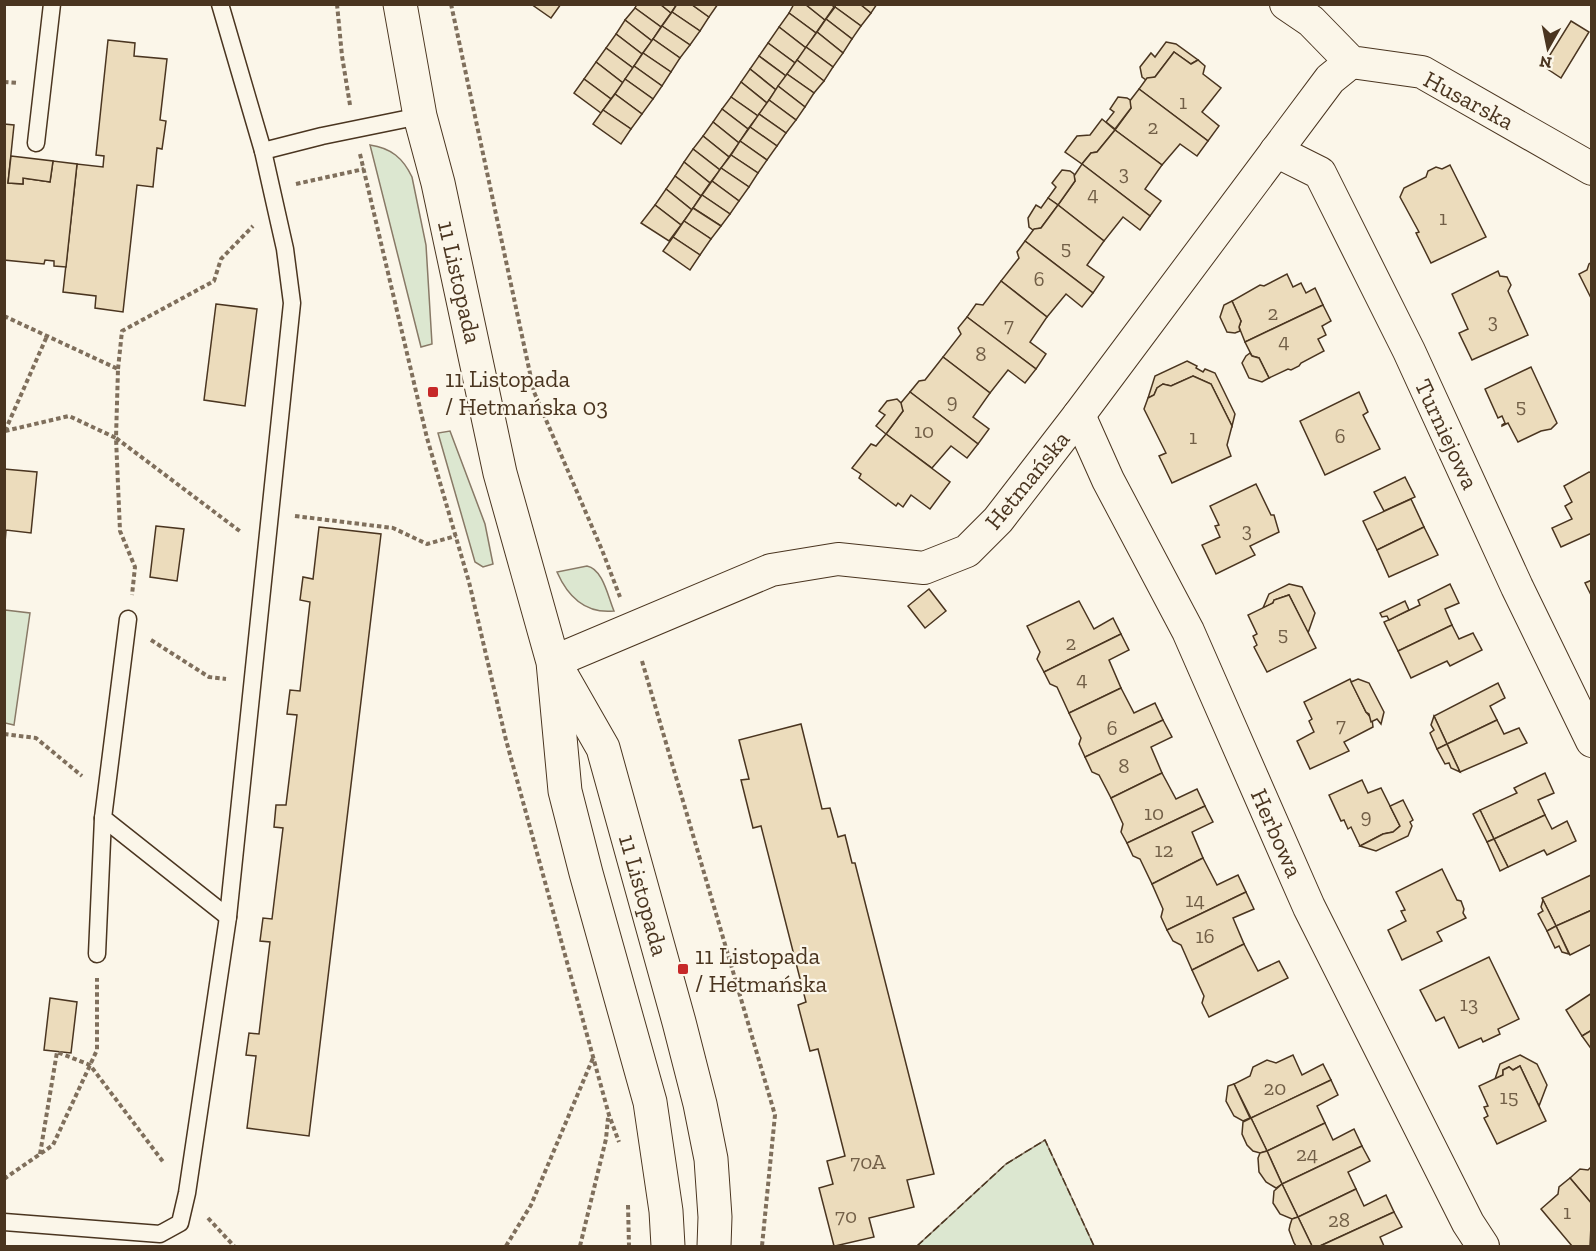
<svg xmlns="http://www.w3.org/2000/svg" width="1596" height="1251" viewBox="0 0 1596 1251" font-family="'Zilla Slab',serif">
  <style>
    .green { fill: #dce7d0; stroke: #887966; stroke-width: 1.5 }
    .building { fill: #ecdcbc; stroke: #4a3520; stroke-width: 1.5 }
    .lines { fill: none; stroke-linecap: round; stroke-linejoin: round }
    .service-casing { stroke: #4a3520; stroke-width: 19 }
    .minor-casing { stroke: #4a3520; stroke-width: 34 }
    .tertiary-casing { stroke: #4a3520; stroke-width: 35 }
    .path { stroke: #7f6f5c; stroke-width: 4; stroke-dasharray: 4.5 3; stroke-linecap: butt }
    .service { stroke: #fbf6e9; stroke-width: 16 }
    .minor { stroke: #fbf6e9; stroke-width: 32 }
    .tertiary { stroke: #fbf6e9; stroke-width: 33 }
    .fence { stroke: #4a3520; stroke-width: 1.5; stroke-dasharray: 8 3; stroke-linecap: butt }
    .poi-dot { fill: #c62828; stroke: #fbf6e9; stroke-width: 2 }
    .labels { text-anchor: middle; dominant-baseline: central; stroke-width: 4.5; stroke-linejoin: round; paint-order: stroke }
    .number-label { font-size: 21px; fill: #725f47 }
    .street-label { font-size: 24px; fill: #4a3520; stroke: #fbf6e9 }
    .poi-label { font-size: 24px; fill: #4a3520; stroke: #fbf6e9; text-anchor: start }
  </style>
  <rect width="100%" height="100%" fill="#fbf6e9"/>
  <g class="green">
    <path d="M370,145C391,148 403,158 412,177L426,245L432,344L421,347Z"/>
    <path d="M450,431L485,524L493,564L483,567L475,562L438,433Z"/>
    <path d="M587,566C603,569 608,597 614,611C585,614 568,597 557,572Z"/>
    <path d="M5,610L30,613L14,725L5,723Z"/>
    <path d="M1045,1140L1094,1246H917L1006,1164Z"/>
  </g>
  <g class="building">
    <path d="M531,4H561L551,18Z"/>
    <path d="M637,4H660L671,13L661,27L635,8Z"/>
    <path d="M660,4H677L671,13Z"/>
    <path d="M677,4H691L709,17L700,31L672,12Z"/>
    <path d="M691,4H718L709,17Z"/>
    <path d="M794,4H805L825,20L816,33L789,13Z"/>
    <path d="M805,4H831L834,7L825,20Z"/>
    <path d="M836,4H860L871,13L861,26L835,7Z"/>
    <path d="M860,4H877L871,13Z"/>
    <path d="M835,7L861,26L852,39L826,19Z"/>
    <path d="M635,8L661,27L652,41L625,20Z"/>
    <path d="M672,12L700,31L690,45L662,26Z"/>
    <path d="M789,13L816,33L806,48L779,27Z"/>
    <path d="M826,19L852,39L843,53L817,32Z"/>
    <path d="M625,20L652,41L642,54L616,34Z"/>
    <path d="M1571,21L1589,32L1561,78L1543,66Z"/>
    <path d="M662,26L690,45L680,58L653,39Z"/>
    <path d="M779,27L806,48L795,63L768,43Z"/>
    <path d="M817,32L843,53L833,67L806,47Z"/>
    <path d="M616,34L642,54L633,68L606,48Z"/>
    <path d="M653,39L680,58L671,72L643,53Z"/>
    <path d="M108,40L135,43L134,56L167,59L160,120L166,121L162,149L157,148L153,187L137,185L123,312L95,308L96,296L63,292L77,164L103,167L104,156L96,155Z"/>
    <path d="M1166,42L1176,44L1198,60L1191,64L1174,52L1155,77L1146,80L1142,77L1140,67L1151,53L1155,57Z"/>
    <path d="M768,43L795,63L786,76L759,56Z"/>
    <path d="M806,47L833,67L824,81L797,60Z"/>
    <path d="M606,48L633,68L623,83L596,62Z"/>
    <path d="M1174,52L1191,64L1198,60L1205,66L1203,74L1221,88L1202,112L1219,126L1208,141L1139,89L1147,78L1155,77Z"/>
    <path d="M643,53L671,72L662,86L634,66Z"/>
    <path d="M759,56L786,76L776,90L750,69Z"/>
    <path d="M797,60L824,81L814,93L787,74Z"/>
    <path d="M596,62L623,83L611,99L584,79Z"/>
    <path d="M634,66L662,86L653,99L625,79Z"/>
    <path d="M750,69L776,90L767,103L741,82Z"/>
    <path d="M787,74L814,93L805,107L778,86Z"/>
    <path d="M584,79L611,99L601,113L574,93Z"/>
    <path d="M625,79L653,99L642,114L615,94Z"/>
    <path d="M741,82L767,103L758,116L731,97Z"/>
    <path d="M778,86L805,107L796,120L769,100Z"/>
    <path d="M1139,89L1208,141L1197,156L1180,144L1162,165L1115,130L1131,108L1129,102Z"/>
    <path d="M615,94L642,114L631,129L603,110Z"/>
    <path d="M731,97L758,116L748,129L722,109Z"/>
    <path d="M1118,97L1127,98L1130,100L1131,108L1115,129L1106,122L1114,112L1110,109Z"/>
    <path d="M769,100L796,120L786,133L759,114Z"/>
    <path d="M722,109L748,129L739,143L713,122Z"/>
    <path d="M603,110L631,129L621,144L593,124Z"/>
    <path d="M759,114L786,133L777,146L750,127Z"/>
    <path d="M1102,119L1115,130L1097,152L1091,153L1082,164L1065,152L1077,136L1090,135Z"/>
    <path d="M713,122L739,143L729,157L703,136Z"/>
    <path d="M4,124L14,125L8,183L23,184V178L50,182L53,161L77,164L66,267L54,266V261L45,260L44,264L4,260Z"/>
    <path d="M750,127L777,146L767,160L740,141Z"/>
    <path d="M1115,130L1162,165L1145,189L1161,201L1150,216L1082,164L1091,153L1097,152Z"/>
    <path d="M703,136L729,157L720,170L693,149Z"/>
    <path d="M740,141L767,160L758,173L731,155Z"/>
    <path d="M693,149L720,170L710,183L684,162Z"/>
    <path d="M731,155L758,173L749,187L721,168Z"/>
    <path d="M11,156L53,161L50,182L23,178V184L8,183Z"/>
    <path d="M684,162L710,183L701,196L675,176Z"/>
    <path d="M1082,164L1150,216L1140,230L1123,217L1104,241L1058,205L1075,181L1074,176Z"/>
    <path d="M1450,165L1486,237L1431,263L1416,233L1419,232L1400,197L1404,188L1426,177L1428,171L1436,167L1442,169Z"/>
    <path d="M721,168L749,187L739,201L712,181Z"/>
    <path d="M1062,170L1070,171L1074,174L1075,181L1058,205L1048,198L1056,187L1052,183Z"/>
    <path d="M675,176L701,196L692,210L666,189Z"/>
    <path d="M712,181L739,201L730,214L702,195Z"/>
    <path d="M666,189L692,210L681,225L655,205Z"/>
    <path d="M702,195L730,214L721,226L693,208Z"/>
    <path d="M1048,198L1058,205L1041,228L1033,230L1029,227L1028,218L1036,205L1041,208Z"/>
    <path d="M655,205L681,225L669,241L641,223Z"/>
    <path d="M1058,205L1104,241L1087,265L1104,277L1093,293L1025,241L1034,229L1041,228Z"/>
    <path d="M693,208L721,226L711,239L684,221Z"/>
    <path d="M684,221L711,239L700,255L673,237Z"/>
    <path d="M673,237L700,255L690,270L663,251Z"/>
    <path d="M1025,241L1093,293L1082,307L1066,294L1047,317L1001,281L1019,258L1017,252Z"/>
    <path d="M1592,262V300L1579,274L1587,270L1589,264Z"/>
    <path d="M1498,271L1500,276L1507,277L1511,285L1508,291L1528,335L1472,360L1459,333L1468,329L1452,294Z"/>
    <path d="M1287,274L1293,287L1301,283L1306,293L1315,288L1323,305L1245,342L1239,327L1241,321L1232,301L1260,285L1264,286Z"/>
    <path d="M1001,281L1047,317L1030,342L1046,354L1036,369L967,317L976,304L983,305Z"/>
    <path d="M1232,301L1241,321L1239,327L1240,331L1235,333L1227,332L1220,317L1224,305Z"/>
    <path d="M216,304L257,309L245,406L204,400Z"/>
    <path d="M1323,305L1331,321L1322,326L1326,335L1318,339L1324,351L1301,363L1299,366L1291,370L1288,369L1269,378L1259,358L1252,356L1245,342Z"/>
    <path d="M967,317L1036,369L1025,383L1008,370L990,393L943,357L961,334L958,328Z"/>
    <path d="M1250,353L1252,356L1259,358L1269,378L1262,382L1249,378L1242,363L1246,356Z"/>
    <path d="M943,357L990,393L973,417L989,429L978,444L910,392L919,381L925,380Z"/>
    <path d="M1187,361L1197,366L1196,368L1203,372L1205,369L1215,373L1235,414L1232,426L1211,384L1193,376L1171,386L1163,384L1157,388L1154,395L1148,398L1155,376Z"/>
    <path d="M1531,367L1557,423L1551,429L1541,431L1518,442L1508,423L1502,426V425L1505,423L1502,416L1498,418L1485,389Z"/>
    <path d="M1193,376L1211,384L1232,426L1227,445L1231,456L1172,483L1159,456L1166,453L1144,409L1148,398L1154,395L1157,388L1163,384L1171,386Z"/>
    <path d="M910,392L978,444L967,458L951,446L932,468L886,434L903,411L900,404Z"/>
    <path d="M1359,392L1368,412L1363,415L1380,449L1325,475L1300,421Z"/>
    <path d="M897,399L901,403L903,411L886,434L876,426L885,415L879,411L887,401Z"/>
    <path d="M886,434L950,482L930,509L911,495L903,507L898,503L896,506L859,478L861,474L852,468L871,444L876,446Z"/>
    <path d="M4,469L37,472L31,533L6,530L5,543Z"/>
    <path d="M1589,472L1592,473V533L1561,547L1552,528L1572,519L1565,506L1572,502L1564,486Z"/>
    <path d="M1405,477L1415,497L1384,511L1374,492Z"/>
    <path d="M1256,484L1271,515H1274L1279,532L1250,546L1255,555L1216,574L1202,545L1220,537L1215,526L1219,525L1210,506Z"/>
    <path d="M1411,499L1424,527L1377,550L1363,521Z"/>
    <path d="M156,526L184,529L177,581L150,577Z"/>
    <path d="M319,527L381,534L309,1136L247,1128L256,1056L246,1055L249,1033L259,1034L270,942L260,941L263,918L272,919L283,828L274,827L276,805H286L297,715L287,714L290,690L300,691L310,602L300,600L303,577L313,579Z"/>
    <path d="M1424,527L1438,555L1389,577L1377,550Z"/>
    <path d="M1592,580V597L1585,583Z"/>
    <path d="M1289,584L1302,587L1315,613L1308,633L1289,595L1274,600L1273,603L1263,608L1269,594Z"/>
    <path d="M1450,584L1459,603L1445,609L1452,625L1398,651L1384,622L1420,605L1418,600Z"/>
    <path d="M929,589L946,611L925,628L908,606Z"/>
    <path d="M1289,595L1316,648L1267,672L1254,647L1257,645L1253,636L1257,634L1248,615L1273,603L1274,600Z"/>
    <path d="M1079,601L1094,629L1113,618L1121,634L1044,672L1037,659L1040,652L1027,626Z"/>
    <path d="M1405,601L1409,610L1389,620L1387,616L1382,617L1380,613Z"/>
    <path d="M1452,625L1459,639L1473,633L1482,650L1450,666L1447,661L1411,678L1398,651Z"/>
    <path d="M1121,634L1129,650L1109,660L1121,688L1069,713L1057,687L1050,684L1044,672Z"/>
    <path d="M1350,679L1366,712L1372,719L1373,727L1344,742L1349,751L1310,769L1297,741L1314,732L1309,721L1312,719L1304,702Z"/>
    <path d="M1358,679L1369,683L1384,712L1381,724L1377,719L1371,722L1369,714L1366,712L1351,682Z"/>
    <path d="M1498,683L1505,698L1490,706L1497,720L1447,744L1434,716Z"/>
    <path d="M1121,688L1134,713L1155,703L1163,720L1085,757L1079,744L1081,738L1069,713Z"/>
    <path d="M1434,716L1447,744L1437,749L1430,733L1434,730L1431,725Z"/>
    <path d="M1163,720L1172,737L1151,747L1162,773L1111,798L1099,775L1092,772L1085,757Z"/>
    <path d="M1497,720L1504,734L1519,728L1527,743L1460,772L1447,744Z"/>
    <path d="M801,724L822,809L830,808L838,837L845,835L852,863H855L934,1174L907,1180L914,1207L869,1218L874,1237L835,1246H834L819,1188L833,1184L827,1161L845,1156L818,1049L810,1051L798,1005L806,1002L761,826L753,828L741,780L749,779L739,740Z"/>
    <path d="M1447,744L1460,772L1451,768L1449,763L1445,764L1437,749Z"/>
    <path d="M1162,773L1176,799L1197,789L1205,806L1127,843L1121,832L1123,824L1111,798Z"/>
    <path d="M1545,773L1554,793L1538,800L1545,815L1494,839L1480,810L1517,793L1514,788Z"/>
    <path d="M1362,780L1368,793L1381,788L1400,826L1393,832L1383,834L1360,846L1351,827L1348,829L1344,820L1341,821L1329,795Z"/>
    <path d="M1403,800L1413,820L1410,822L1412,826L1408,836L1376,851L1360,846L1383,834L1393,832L1400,826L1390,806Z"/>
    <path d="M1205,806L1213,822L1192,832L1203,858L1152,884L1140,859L1133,856L1127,843Z"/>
    <path d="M1480,810L1494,839L1487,842L1473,814Z"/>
    <path d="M1545,815L1552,829L1567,821L1576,841L1547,855L1544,850L1508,867L1494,839Z"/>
    <path d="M1494,839L1508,867L1500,871L1487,842Z"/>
    <path d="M1203,858L1217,885L1238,875L1246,892L1167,930L1161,917L1163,909L1152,884Z"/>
    <path d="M1442,869L1457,900L1461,901L1464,909L1463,913L1466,918L1437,932L1442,941L1402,960L1388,930L1406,921L1401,911L1405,910L1396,892Z"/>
    <path d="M1591,875L1592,910L1556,926L1542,898Z"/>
    <path d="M1246,892L1254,909L1233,918L1244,944L1192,970L1181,945L1173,941L1167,930Z"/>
    <path d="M1543,900L1556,926L1547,931L1538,914L1543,911L1541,907Z"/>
    <path d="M1592,910V944L1570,955L1556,926Z"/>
    <path d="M1556,926L1569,954L1562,952L1559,946L1555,948L1547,931Z"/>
    <path d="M1244,944L1258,971L1279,961L1288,978L1209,1017L1202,1003L1204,996L1192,970Z"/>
    <path d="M1489,957L1519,1019L1498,1029L1500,1034L1483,1042L1481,1038L1459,1048L1444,1017L1436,1021L1420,990Z"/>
    <path d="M1592,993V1030L1582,1036L1566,1010Z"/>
    <path d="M50,998L77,1002L71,1053L44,1050Z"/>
    <path d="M1592,1030V1050L1582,1036Z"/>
    <path d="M1293,1055L1302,1075L1323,1064L1331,1080L1251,1118L1234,1084L1250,1076L1253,1067L1267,1060L1276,1063Z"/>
    <path d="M1520,1055L1537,1064L1547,1085L1539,1106L1520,1066L1513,1070L1509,1067L1503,1070V1075L1495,1079L1500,1064Z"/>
    <path d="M1520,1066L1546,1121L1497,1144L1484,1118L1488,1116L1484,1107L1488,1106L1479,1086L1503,1075V1070L1509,1067L1513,1070Z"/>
    <path d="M1331,1080L1338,1095L1317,1106L1325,1123L1267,1151L1251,1118Z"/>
    <path d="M1234,1084L1250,1118L1243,1121L1234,1116L1226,1101L1228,1086Z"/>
    <path d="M1251,1118L1267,1151L1260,1153L1253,1151L1247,1145L1242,1134L1243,1122Z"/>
    <path d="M1325,1123L1333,1140L1354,1129L1362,1146L1282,1184L1267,1151Z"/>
    <path d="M1362,1146L1370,1161L1348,1172L1356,1189L1298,1217L1282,1184Z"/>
    <path d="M1267,1151L1282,1184L1276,1188L1266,1182L1259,1172L1258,1158L1260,1153Z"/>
    <path d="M1592,1166V1204L1570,1178L1580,1169L1588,1170Z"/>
    <path d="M1570,1178L1592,1204L1590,1246H1572L1541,1209L1558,1194L1559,1187Z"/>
    <path d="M1282,1184L1298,1217L1292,1219L1280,1214L1273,1203L1274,1191Z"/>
    <path d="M1356,1189L1364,1206L1386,1195L1394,1212L1320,1246H1312L1298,1217Z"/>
    <path d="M1394,1212L1402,1227L1380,1237L1384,1246H1320Z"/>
    <path d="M1298,1217L1312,1246H1296L1294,1243L1289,1230L1290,1225L1292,1219Z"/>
  </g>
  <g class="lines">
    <defs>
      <g id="service">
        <path d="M36,143L52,4"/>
        <path d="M263,151L322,136L420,116"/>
        <path d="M128,619L103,818L228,917"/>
        <path d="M97,954L103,818"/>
        <path d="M4,1222L160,1234L180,1223L187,1193L228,917L292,303L285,249L263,151L220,4"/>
      </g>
      <g id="minor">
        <path d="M1286,4L1311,21L1351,62L1422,72L1592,169"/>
        <path d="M1276,151L1320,173L1409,351L1517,587L1592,741"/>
        <path d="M1079,415L1108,480L1188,631L1309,907L1468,1223L1483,1246"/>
        <path d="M553,662L771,570L838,559L924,568L967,551L998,520L1079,415L1330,79L1351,62"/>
      </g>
      <g id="tertiary">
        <path d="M400,4L420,116L438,183L500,473L553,662L565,791L586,873L650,1102L666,1211L668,1246"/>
        <path d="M559,671L603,748L679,1022L700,1104L711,1159L715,1217L714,1246"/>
      </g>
    </defs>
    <use href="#service" class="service-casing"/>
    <use href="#minor" class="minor-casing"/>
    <use href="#tertiary" class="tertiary-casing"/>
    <g class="path">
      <path d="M337,4L342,56L350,105"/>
      <path d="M451,4L534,392L602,550L620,597"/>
      <path d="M4,82L18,83"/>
      <path d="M360,154L427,438L469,582L506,740L609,1115L619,1142"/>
      <path d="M296,184L364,169"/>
      <path d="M4,316L118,369L116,438L241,532"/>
      <path d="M118,369L122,331L214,281L221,259L253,226"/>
      <path d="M5,431L69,416L116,438L120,531L135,567L132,595"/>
      <path d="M5,431L47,336"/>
      <path d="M295,516L393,528L427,544L456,536"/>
      <path d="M151,640L209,677L226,679"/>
      <path d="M642,661L775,1115L762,1246"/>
      <path d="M4,734L36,738L82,776"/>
      <path d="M40,1154L57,1052L90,1065L164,1163"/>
      <path d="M4,1179L53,1145L97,1050V978"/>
      <path d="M628,1205L629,1246"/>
      <path d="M208,1218L234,1246"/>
      <path d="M506,1246L531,1205L593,1058"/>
      <path d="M580,1246L606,1139L608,1118"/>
    </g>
    <use href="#service" class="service"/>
    <use href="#minor" class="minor"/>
    <use href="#tertiary" class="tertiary"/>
    <path class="fence" d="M917,1246L1006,1164L1045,1140L1094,1246"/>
  </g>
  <g class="poi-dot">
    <rect x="427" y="386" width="12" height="12" rx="3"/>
    <rect x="677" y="963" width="12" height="12" rx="3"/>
  </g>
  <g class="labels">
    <g class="number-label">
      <text x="1183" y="101">1</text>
      <text x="1153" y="126">2</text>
      <text x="1124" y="172">3</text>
      <text x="1093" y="193">4</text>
      <text x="1443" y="217">1</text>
      <text x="1066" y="247">5</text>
      <text x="1039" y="278">6</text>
      <text x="1273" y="312">2</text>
      <text x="1493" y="320">3</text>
      <text x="1009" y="324">7</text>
      <text x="1284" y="340">4</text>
      <text x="981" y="353">8</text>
      <text x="952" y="400">9</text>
      <text x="1521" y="405">5</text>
      <text x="924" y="430">10</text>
      <text x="1340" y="435">6</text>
      <text x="1193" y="436">1</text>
      <text x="1247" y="529">3</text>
      <text x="1283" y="633">5</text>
      <text x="1071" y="642">2</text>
      <text x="1082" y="678">4</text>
      <text x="1341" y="724">7</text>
      <text x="1112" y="727">6</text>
      <text x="1124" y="765">8</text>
      <text x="1154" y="812">10</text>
      <text x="1366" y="815">9</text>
      <text x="1164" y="849">12</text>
      <text x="1195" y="899">14</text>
      <text x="1205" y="935">16</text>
      <text x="1469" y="1003">13</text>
      <text x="1275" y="1087">20</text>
      <text x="1509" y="1096">15</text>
      <text x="1307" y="1153">24</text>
      <text x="868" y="1161">70A</text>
      <text x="1567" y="1211">1</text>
      <text x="846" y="1215">70</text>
      <text x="1339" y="1219">28</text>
    </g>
    <g class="street-label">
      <text transform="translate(1469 100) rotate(28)">Husarska</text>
      <text transform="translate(460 282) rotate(77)">11 Listopada</text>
      <text transform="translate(1447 434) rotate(65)">Turniejowa</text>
      <text transform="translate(1027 480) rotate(-51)">Hetmańska</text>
      <text transform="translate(1277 833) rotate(66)">Herbowa</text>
      <text transform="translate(644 895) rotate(74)">11 Listopada</text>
    </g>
    <g class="poi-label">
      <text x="445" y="378">11 Listopada<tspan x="445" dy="28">/ Hetmańska 03</tspan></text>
      <text x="695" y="955">11 Listopada<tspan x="695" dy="28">/ Hetmańska</tspan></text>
    </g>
  </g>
  <rect width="1596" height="1251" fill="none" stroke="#4a3520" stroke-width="12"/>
  <g transform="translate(1548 48) rotate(189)" stroke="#fbf6e9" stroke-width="4.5" paint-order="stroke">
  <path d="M0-4.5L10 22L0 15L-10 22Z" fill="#4a3520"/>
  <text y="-9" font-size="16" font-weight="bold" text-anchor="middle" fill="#4a3520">N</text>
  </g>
</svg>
